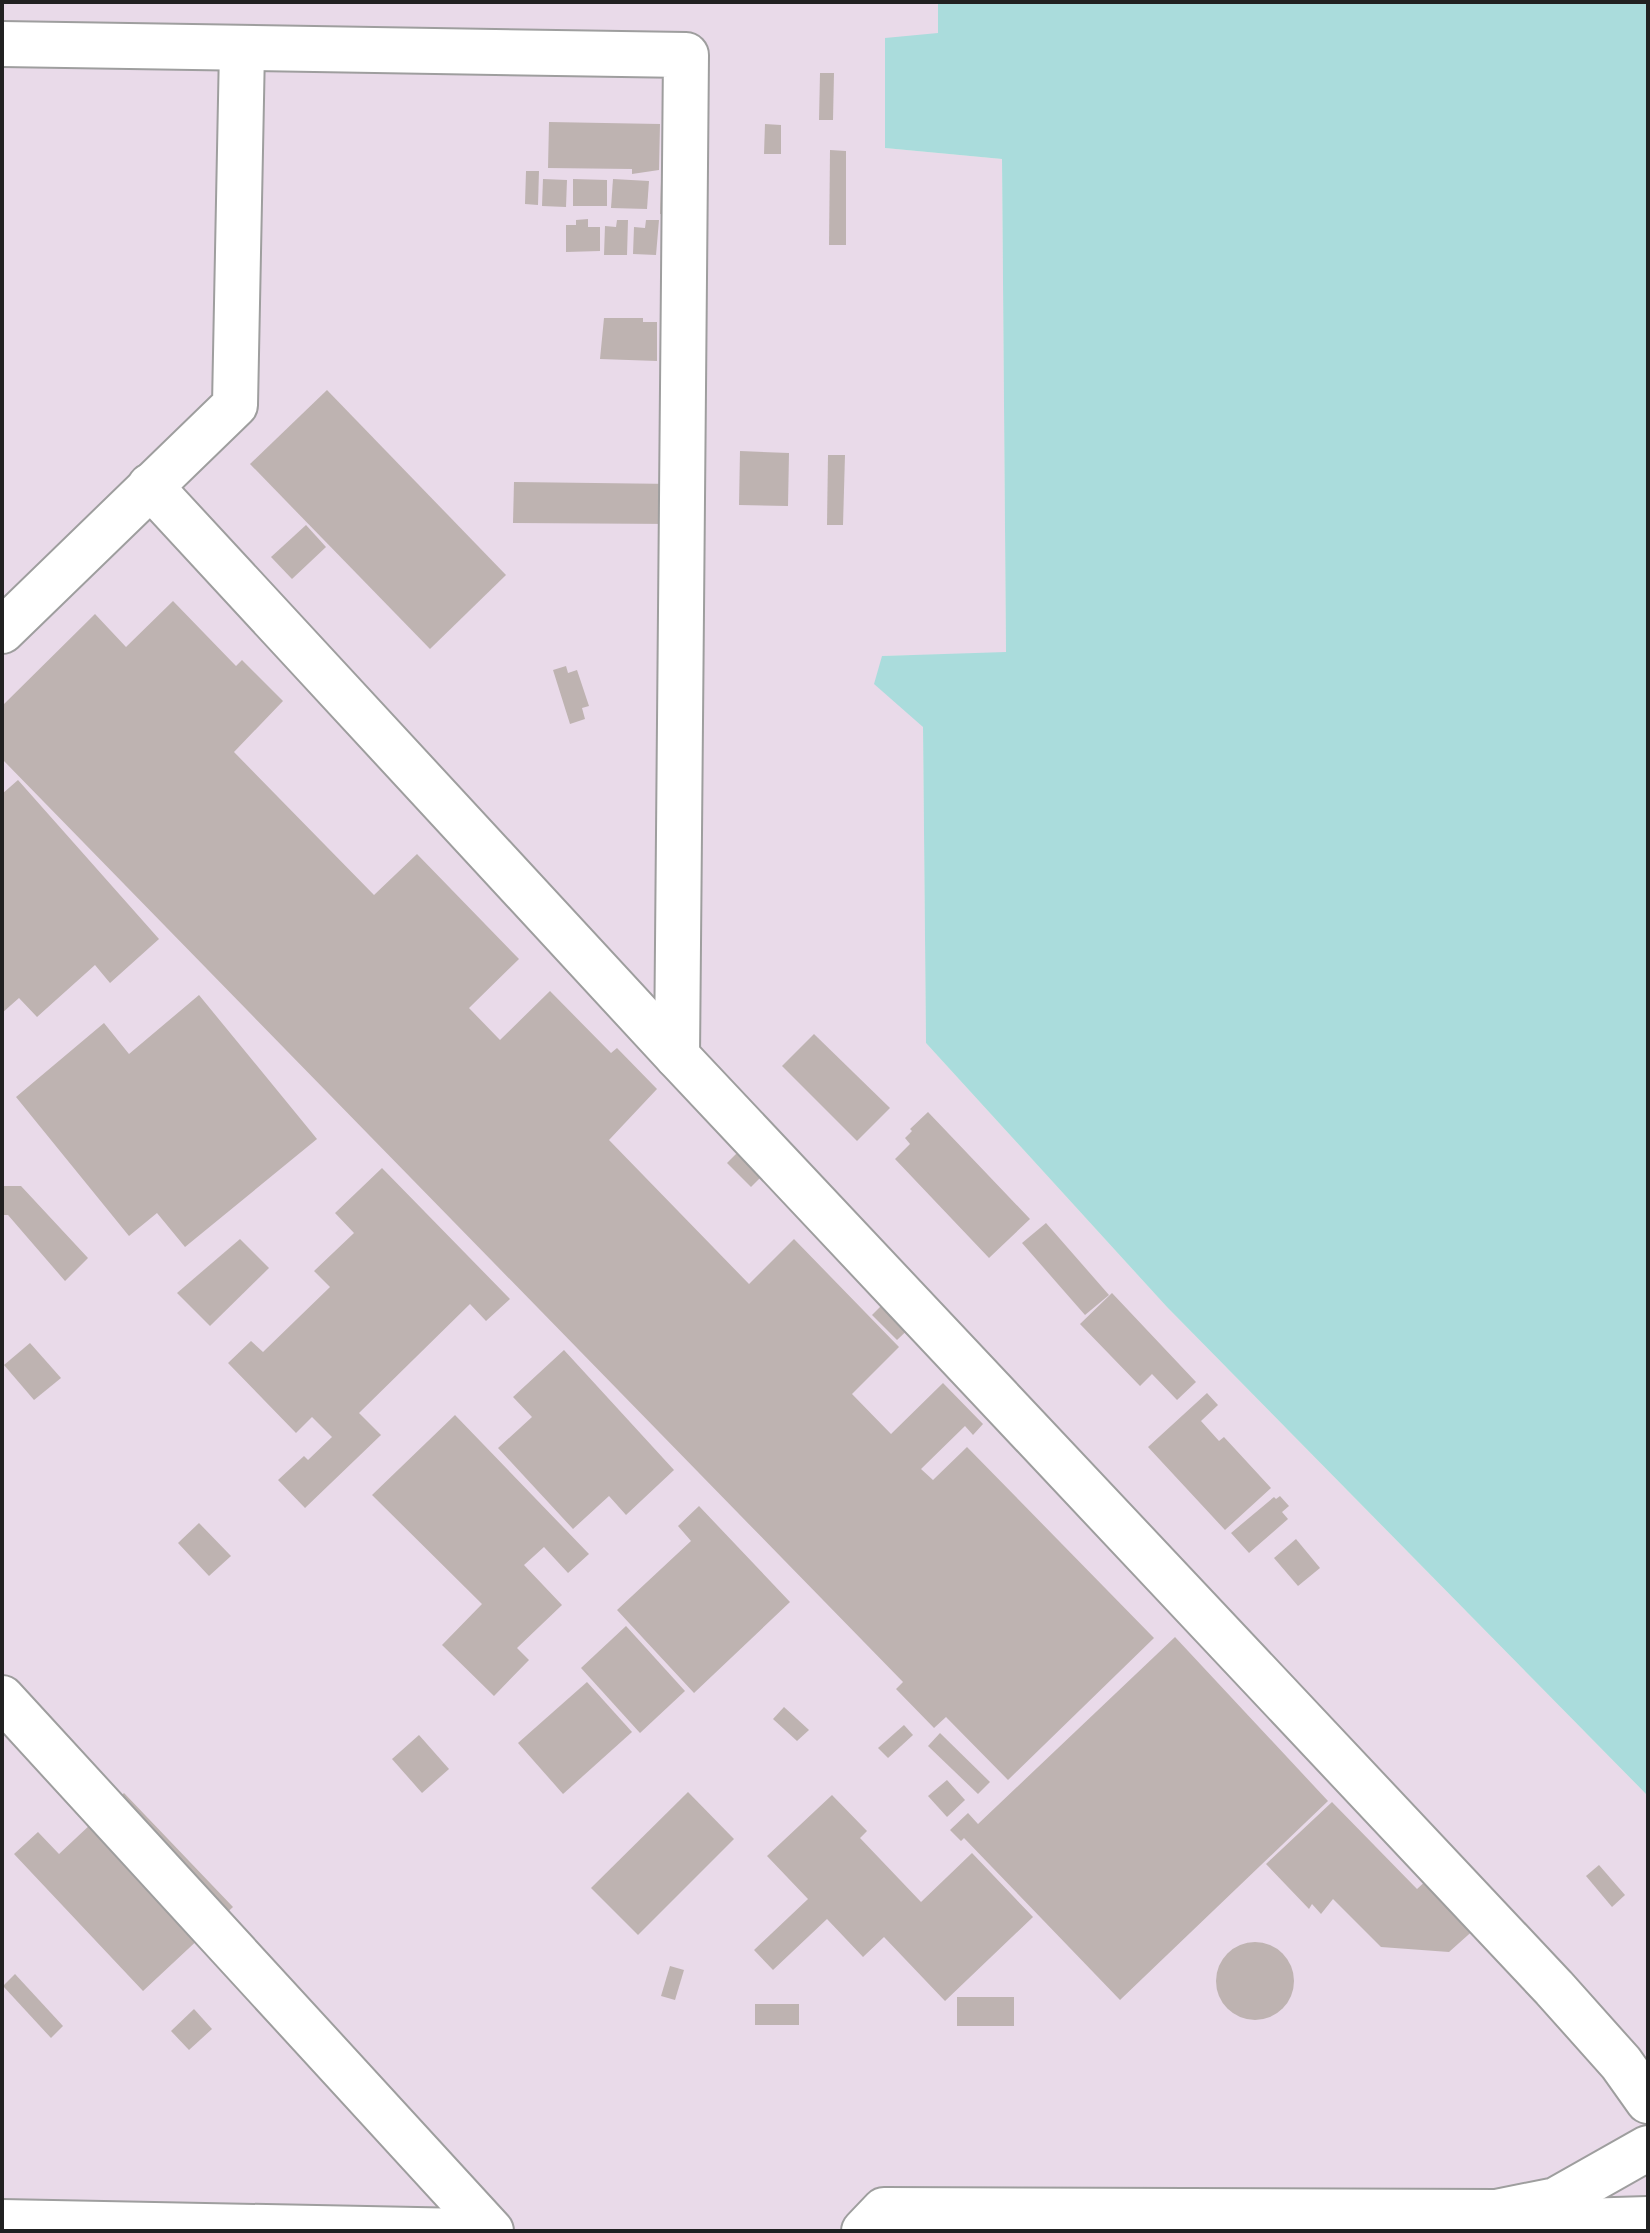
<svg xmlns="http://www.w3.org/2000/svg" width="1650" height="2233" viewBox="0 0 1650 2233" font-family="'Sofia Sans Condensed',sans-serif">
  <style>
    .industrial { fill: #e9dae9 }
    .water { fill: #aadcdc }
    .building { fill: #beb3b1 }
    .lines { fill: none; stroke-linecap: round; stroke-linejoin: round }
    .minor-casing { stroke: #9e9e9e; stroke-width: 48 }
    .minor { stroke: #fff; stroke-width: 44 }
  </style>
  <rect width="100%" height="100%" fill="#f1ece7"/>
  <path class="industrial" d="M2,2H938L939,33L885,148L1002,159L1006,653L882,656L923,727L926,1043L1167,1307L1645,1793L1648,1791V2231H2Z"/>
  <path class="water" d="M938,2H1648L1646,1794L1167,1307L926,1043L923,727L874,684L882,656L1006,652L1002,159L885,148V38L938,33Z"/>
  <g class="building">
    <path d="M820,73H834L833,120H819Z"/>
    <path d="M549,122L660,124L659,170L632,174V169L548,168Z"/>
    <path d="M765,124L781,125V154H764Z"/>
    <path d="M830,150L846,151V245H829Z"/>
    <path d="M526,171H539L538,205L525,204Z"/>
    <path d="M543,179L567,180L566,207L542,206Z"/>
    <path d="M573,179L607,180V206H573Z"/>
    <path d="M613,179L649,181L647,209L611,208Z"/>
    <path d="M661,181H668V214H660Z"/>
    <path d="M588,219V227H600V251L566,252V225H576V220Z"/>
    <path d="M617,220H628L627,255H604L605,226L616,227Z"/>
    <path d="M646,220H659L656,255L633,254L634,227L645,228Z"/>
    <path d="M604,318H643V322H657V361L600,359Z"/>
    <path d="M327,390L506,575L430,649L250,464Z"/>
    <path d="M740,451L789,453L788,506L739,505Z"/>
    <path d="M828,455H845L843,525H827Z"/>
    <path d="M514,482L675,484L674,524L513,523Z"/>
    <path d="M306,525L326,547L292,579L271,557Z"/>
    <path d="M173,601L236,666L242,660L283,701L234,752L374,895L417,854L519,959L469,1008L500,1040L550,991L611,1053L617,1048L657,1089L609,1140L749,1284L794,1239L899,1347L852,1394L891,1434L943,1383L983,1424L973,1435L965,1426L921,1469L933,1480L967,1447L1154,1638L1008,1780L946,1717L934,1728L896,1689L903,1682L2,759V706L95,614L126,647Z"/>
    <path d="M566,666L568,673L577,670L589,706L582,708L585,719L570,724L553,670Z"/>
    <path d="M18,780L159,939L110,983L95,965L37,1017L19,998L2,1013V794Z"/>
    <path d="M199,995L317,1139L185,1247L157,1213L129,1236L16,1097L104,1023L129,1054Z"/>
    <path d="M814,1034L890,1108L857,1141L782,1066Z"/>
    <path d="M928,1112L1030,1219L989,1258L895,1159L910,1144L905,1138L912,1131L910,1129Z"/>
    <path d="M743,1147L767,1171L751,1187L727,1163Z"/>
    <path d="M382,1168L510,1299L486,1321L470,1304L359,1413L381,1435L305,1508L278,1480L304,1456L308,1460L332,1437L312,1417L296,1433L228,1363L251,1341L263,1352L330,1287L314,1271L354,1233L335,1213Z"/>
    <path d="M2,1186H21L88,1258L65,1281L8,1215H2Z"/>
    <path d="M1046,1223L1109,1295L1085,1315L1022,1243Z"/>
    <path d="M240,1239L269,1268L210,1326L177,1293Z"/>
    <path d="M1112,1293L1196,1382L1177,1400L1152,1374L1140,1386L1080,1324Z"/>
    <path d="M891,1296L916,1322L897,1340L872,1315Z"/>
    <path d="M30,1343L61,1378L34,1400L4,1365Z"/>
    <path d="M564,1350L674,1470L626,1515L609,1496L573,1529L498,1448L532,1417L513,1397Z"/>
    <path d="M1207,1393L1218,1405L1201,1421L1219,1441L1224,1437L1271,1488L1225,1530L1148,1447Z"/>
    <path d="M455,1415L589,1554L568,1573L544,1547L524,1565L562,1605L517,1648L529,1660L494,1696L442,1645L482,1604L372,1495Z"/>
    <path d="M1280,1496L1289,1506L1282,1512L1288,1519L1249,1553L1231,1533L1274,1497L1276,1499Z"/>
    <path d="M699,1506L790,1602L694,1693L617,1610L691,1541L678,1526Z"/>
    <path d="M199,1523L231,1556L209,1576L178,1543Z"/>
    <path d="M1296,1539L1320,1568L1298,1586L1274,1558Z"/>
    <path d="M626,1626L685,1691L640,1733L581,1668Z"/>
    <path d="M1175,1637L1328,1801L1120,2000L964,1838L961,1841L950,1830L968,1813L978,1824Z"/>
    <path d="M587,1682L632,1732L563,1794L518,1743Z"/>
    <path d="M784,1707L809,1730L797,1741L773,1719Z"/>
    <path d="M904,1725L913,1735L888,1758L878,1748Z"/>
    <path d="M940,1733L990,1782L978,1794L928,1746Z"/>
    <path d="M419,1735L449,1769L422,1793L392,1759Z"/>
    <path d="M947,1780L965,1800L947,1817L928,1796Z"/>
    <path d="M688,1792L734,1839L638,1935L591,1888Z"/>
    <path d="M124,1793L233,1907L143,1991L14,1854L38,1832L59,1854Z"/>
    <path d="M832,1795L867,1831L860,1838L921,1902L972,1853L1033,1917L945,2001L884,1937L863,1957L827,1919L773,1970L754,1950L808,1899L767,1856Z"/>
    <path d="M1332,1802L1417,1889L1440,1868L1486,1919L1449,1952L1381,1947L1333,1899L1321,1914L1312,1904L1309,1909L1266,1864Z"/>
    <path d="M1599,1865L1625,1895L1612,1907L1586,1876Z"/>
    <circle cx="1255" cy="1981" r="39"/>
    <path d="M670,1966L684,1970L675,2000L661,1996Z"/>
    <path d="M15,1974L63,2026L51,2038L3,1986Z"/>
    <rect x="957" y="1997" width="57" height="29"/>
    <rect x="755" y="2004" width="44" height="21"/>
    <path d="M194,2009L212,2029L189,2050L171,2031Z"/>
  </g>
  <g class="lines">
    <defs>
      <g id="minor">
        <path d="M2,44L686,55L677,1056"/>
        <path d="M150,486L677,1056L1554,1988L1621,2063L1648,2101"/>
        <path d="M2,631L235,405L242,49"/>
        <path d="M2,1698L491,2231"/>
        <path d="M2,2222L467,2231"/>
        <path d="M1520,2223L1648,2219"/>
        <path d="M864,2231L884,2210L1496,2212L1556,2200L1648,2148"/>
      </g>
    </defs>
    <use href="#minor" class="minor-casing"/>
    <use href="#minor" class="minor"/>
  </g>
  <rect width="1650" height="2233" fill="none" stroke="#212121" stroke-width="8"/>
</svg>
